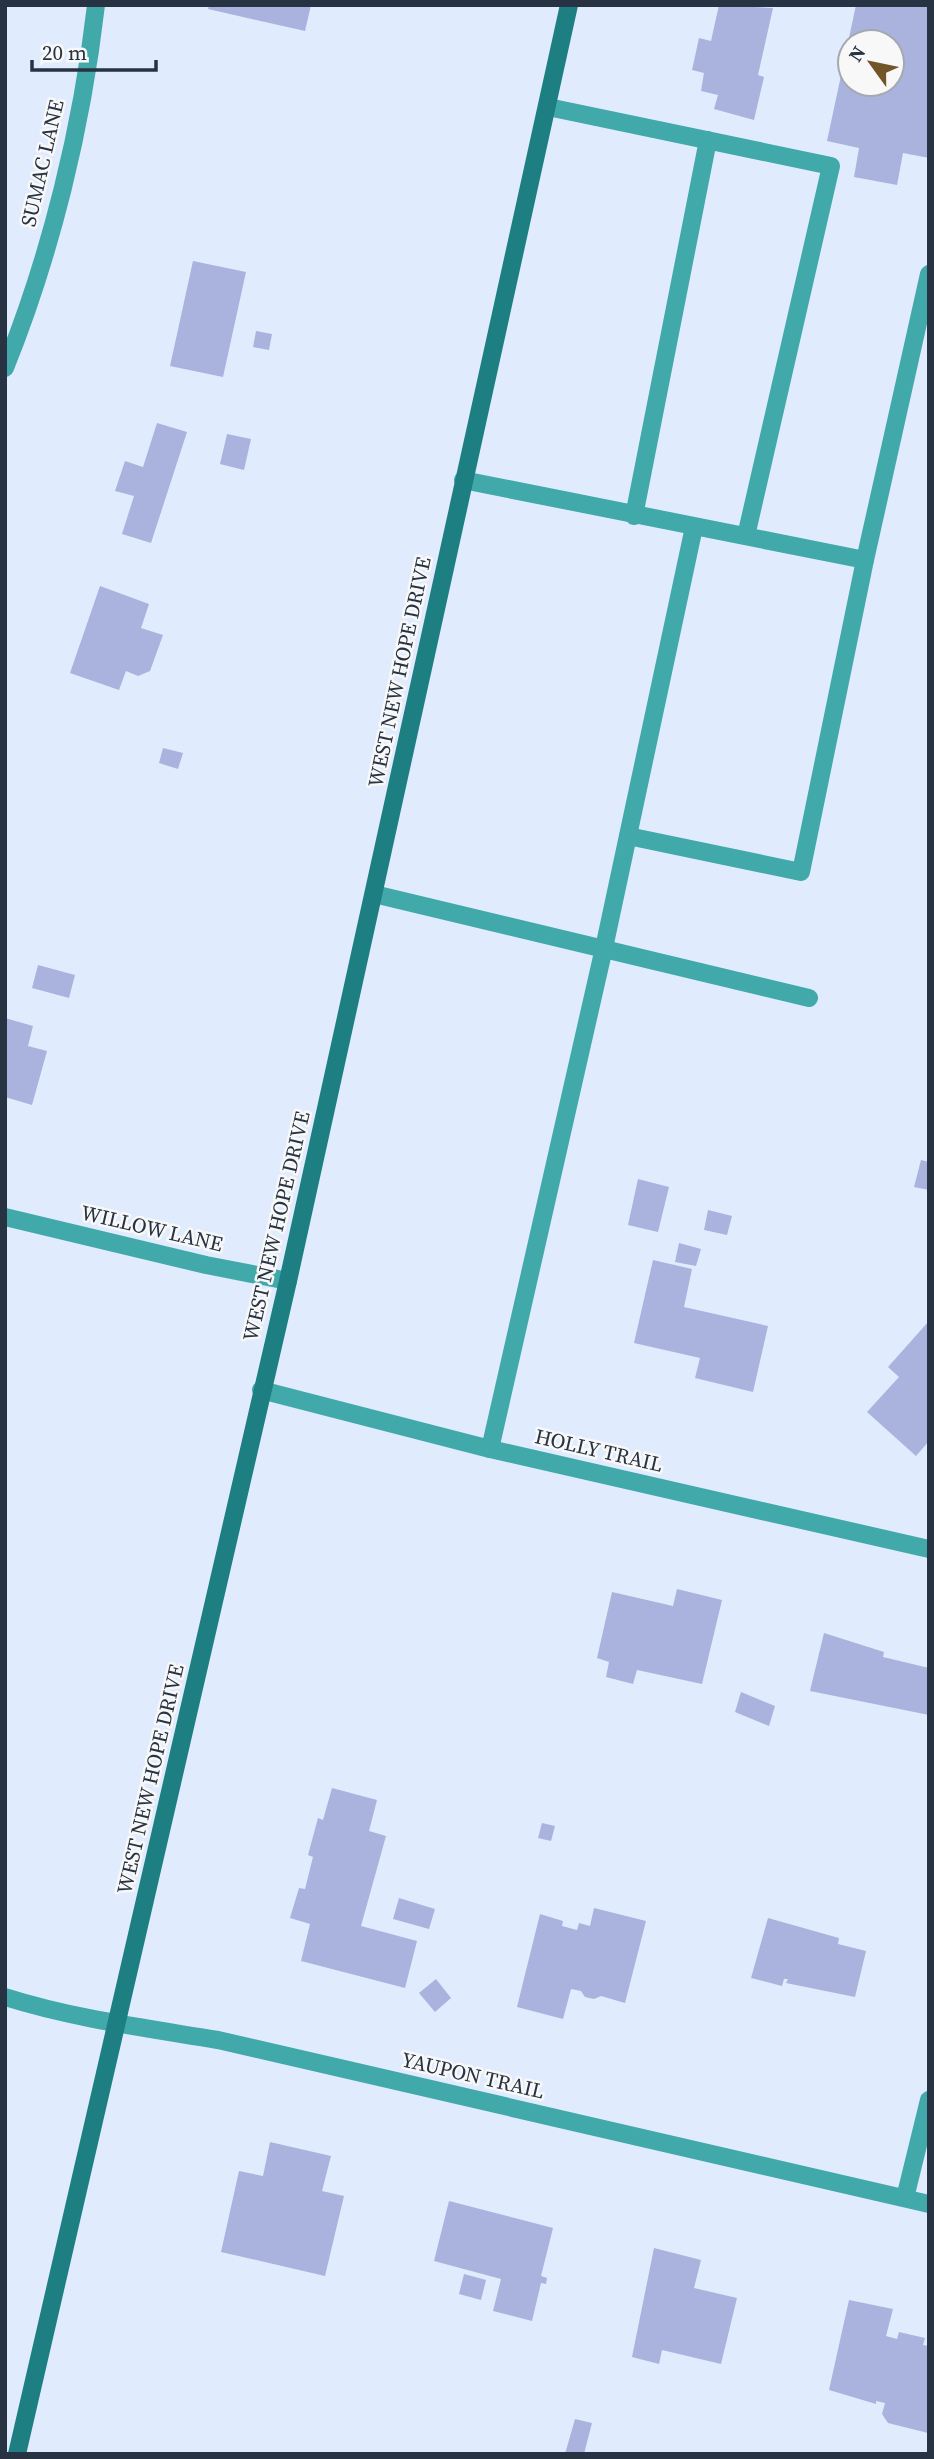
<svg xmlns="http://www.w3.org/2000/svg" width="934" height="2459" viewBox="0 0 934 2459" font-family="'Source Serif 4',serif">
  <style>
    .building { fill: #aab2de; fill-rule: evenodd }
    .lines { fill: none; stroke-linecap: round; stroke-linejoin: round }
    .service { stroke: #42a9ab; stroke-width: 18 }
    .minor { stroke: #42a9ab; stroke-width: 18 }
    .secondary { stroke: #1d7f81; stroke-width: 18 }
    .labels { text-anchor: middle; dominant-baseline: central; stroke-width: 5; stroke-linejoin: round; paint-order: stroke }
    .street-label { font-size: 21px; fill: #273242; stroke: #f8f8f8 }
  </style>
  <rect width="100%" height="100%" fill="#e0ecfd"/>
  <g class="building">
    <path d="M209,5H311L305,31L208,9Z"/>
    <path d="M719,5L773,8L758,75L764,77L754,120L714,109L718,95L701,91L704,73L692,70L699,38L711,41Z"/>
    <path d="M856,5H929V158L903,153L897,185L854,177L859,148L827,141ZM850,42H892V84H850Z"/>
    <path d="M193,261L246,272L223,377L170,366Z"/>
    <path d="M256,331L272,334L269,350L253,347Z"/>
    <path d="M157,423L187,432L151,543L122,534L134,496L115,491L125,461L143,467Z"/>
    <path d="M227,434L251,439L244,470L220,464Z"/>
    <path d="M100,586L149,604L141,628L163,635L150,671L138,676L126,671L119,690L70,673Z"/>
    <path d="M163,748L183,753L178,769L159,763Z"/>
    <path d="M38,965L75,975L69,998L32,988Z"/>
    <path d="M5,1018L33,1026L28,1046L47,1051L32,1105L5,1097Z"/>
    <path d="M921,1160L929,1162V1190L914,1187Z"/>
    <path d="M638,1179L669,1187L658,1232L628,1225Z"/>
    <path d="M708,1210L732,1216L727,1235L704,1230Z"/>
    <path d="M679,1243L701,1249L696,1266L675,1262Z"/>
    <path d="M653,1260L692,1269L684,1307L768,1326L753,1392L695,1378L700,1358L634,1343Z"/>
    <path d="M929,1321V1441L916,1456L867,1412L899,1377L888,1367Z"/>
    <path d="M677,1589L722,1600L702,1684L637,1670L633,1684L606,1677L609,1662L597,1658L612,1592L673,1606Z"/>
    <path d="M824,1633L884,1652L883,1657L929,1668V1715L810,1691Z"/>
    <path d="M741,1692L775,1706L769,1726L735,1712Z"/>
    <path d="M332,1788L377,1800L369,1831L386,1836L361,1926L417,1941L405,1988L301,1961L310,1924L290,1918L299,1888L305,1889L313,1857L308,1855L318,1818L323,1820Z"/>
    <path d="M542,1823L555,1826L551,1841L538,1838Z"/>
    <path d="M399,1898L435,1909L429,1929L393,1919Z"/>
    <path d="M594,1908L646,1921L625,2003L601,1996L594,1999L585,1997L581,1991L571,1989L563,2019L517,2007L540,1914L563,1921L562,1926L577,1930L579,1923L590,1926Z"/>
    <path d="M768,1918L839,1938L838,1944L866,1951L855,1997L786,1983L788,1979H784L782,1986L751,1978Z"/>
    <path d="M436,1979L451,1998L435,2012L419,1993Z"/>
    <path d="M270,2142L331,2156L322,2191L344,2196L325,2276L221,2252L239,2171L263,2176Z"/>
    <path d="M449,2201L553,2228L541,2276L547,2278L546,2284L541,2283L532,2321L493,2311L501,2279L434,2261Z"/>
    <path d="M654,2248L701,2260L694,2288L737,2298L721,2364L662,2350L659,2364L632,2357Z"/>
    <path d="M464,2274L486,2280L481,2300L459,2294Z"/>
    <path d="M849,2300L893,2309L886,2336L897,2339L899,2332L925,2338L923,2345L929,2346L928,2433L888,2423L882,2414L885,2403L876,2401V2404L829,2390Z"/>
    <path d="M575,2419L592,2423L584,2454H565Z"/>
  </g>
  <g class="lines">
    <g class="service">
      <path d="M548,107L831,166L746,536"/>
      <path d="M463,480L865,560"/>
      <path d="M634,516L708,140"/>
      <path d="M628,836L801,872L865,560L929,274"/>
      <path d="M374,894L809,998"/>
      <path d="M490,1449L604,948L694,527"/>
    </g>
    <g class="minor">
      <path d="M5,368C51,254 82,127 96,5"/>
      <path d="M5,1217L206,1265L288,1281"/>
      <path d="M261,1390L490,1449L929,1549"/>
      <path d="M5,1997C75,2019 146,2028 218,2040L929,2204"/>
      <path d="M905,2198L929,2100"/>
    </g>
    <path class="secondary" d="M17,2454L288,1281L569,5"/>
  </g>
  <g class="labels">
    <g class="street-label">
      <text transform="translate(42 163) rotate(-77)">SUMAC LANE</text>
      <text transform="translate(399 672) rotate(-78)">WEST NEW HOPE DRIVE</text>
      <text transform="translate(276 1226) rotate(-77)">WEST NEW HOPE DRIVE</text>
      <text transform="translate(152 1228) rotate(13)">WILLOW LANE</text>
      <text transform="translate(599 1450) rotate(13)">HOLLY TRAIL</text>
      <text transform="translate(150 1779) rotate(-77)">WEST NEW HOPE DRIVE</text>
      <text transform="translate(473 2075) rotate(13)">YAUPON TRAIL</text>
    </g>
  </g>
  <rect width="934" height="2459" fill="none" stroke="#273242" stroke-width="14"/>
  <g transform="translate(871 63) rotate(303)"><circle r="33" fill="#f8f8f8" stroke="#a4a9af" stroke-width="2"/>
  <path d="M0-5L12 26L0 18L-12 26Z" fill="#725629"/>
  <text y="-10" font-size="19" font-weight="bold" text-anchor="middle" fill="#273242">N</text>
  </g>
  <path d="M32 60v10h124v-10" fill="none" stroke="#273242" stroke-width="3.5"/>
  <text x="42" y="60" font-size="21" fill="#273242" stroke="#f8f8f8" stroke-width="5" paint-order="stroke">20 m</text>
</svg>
